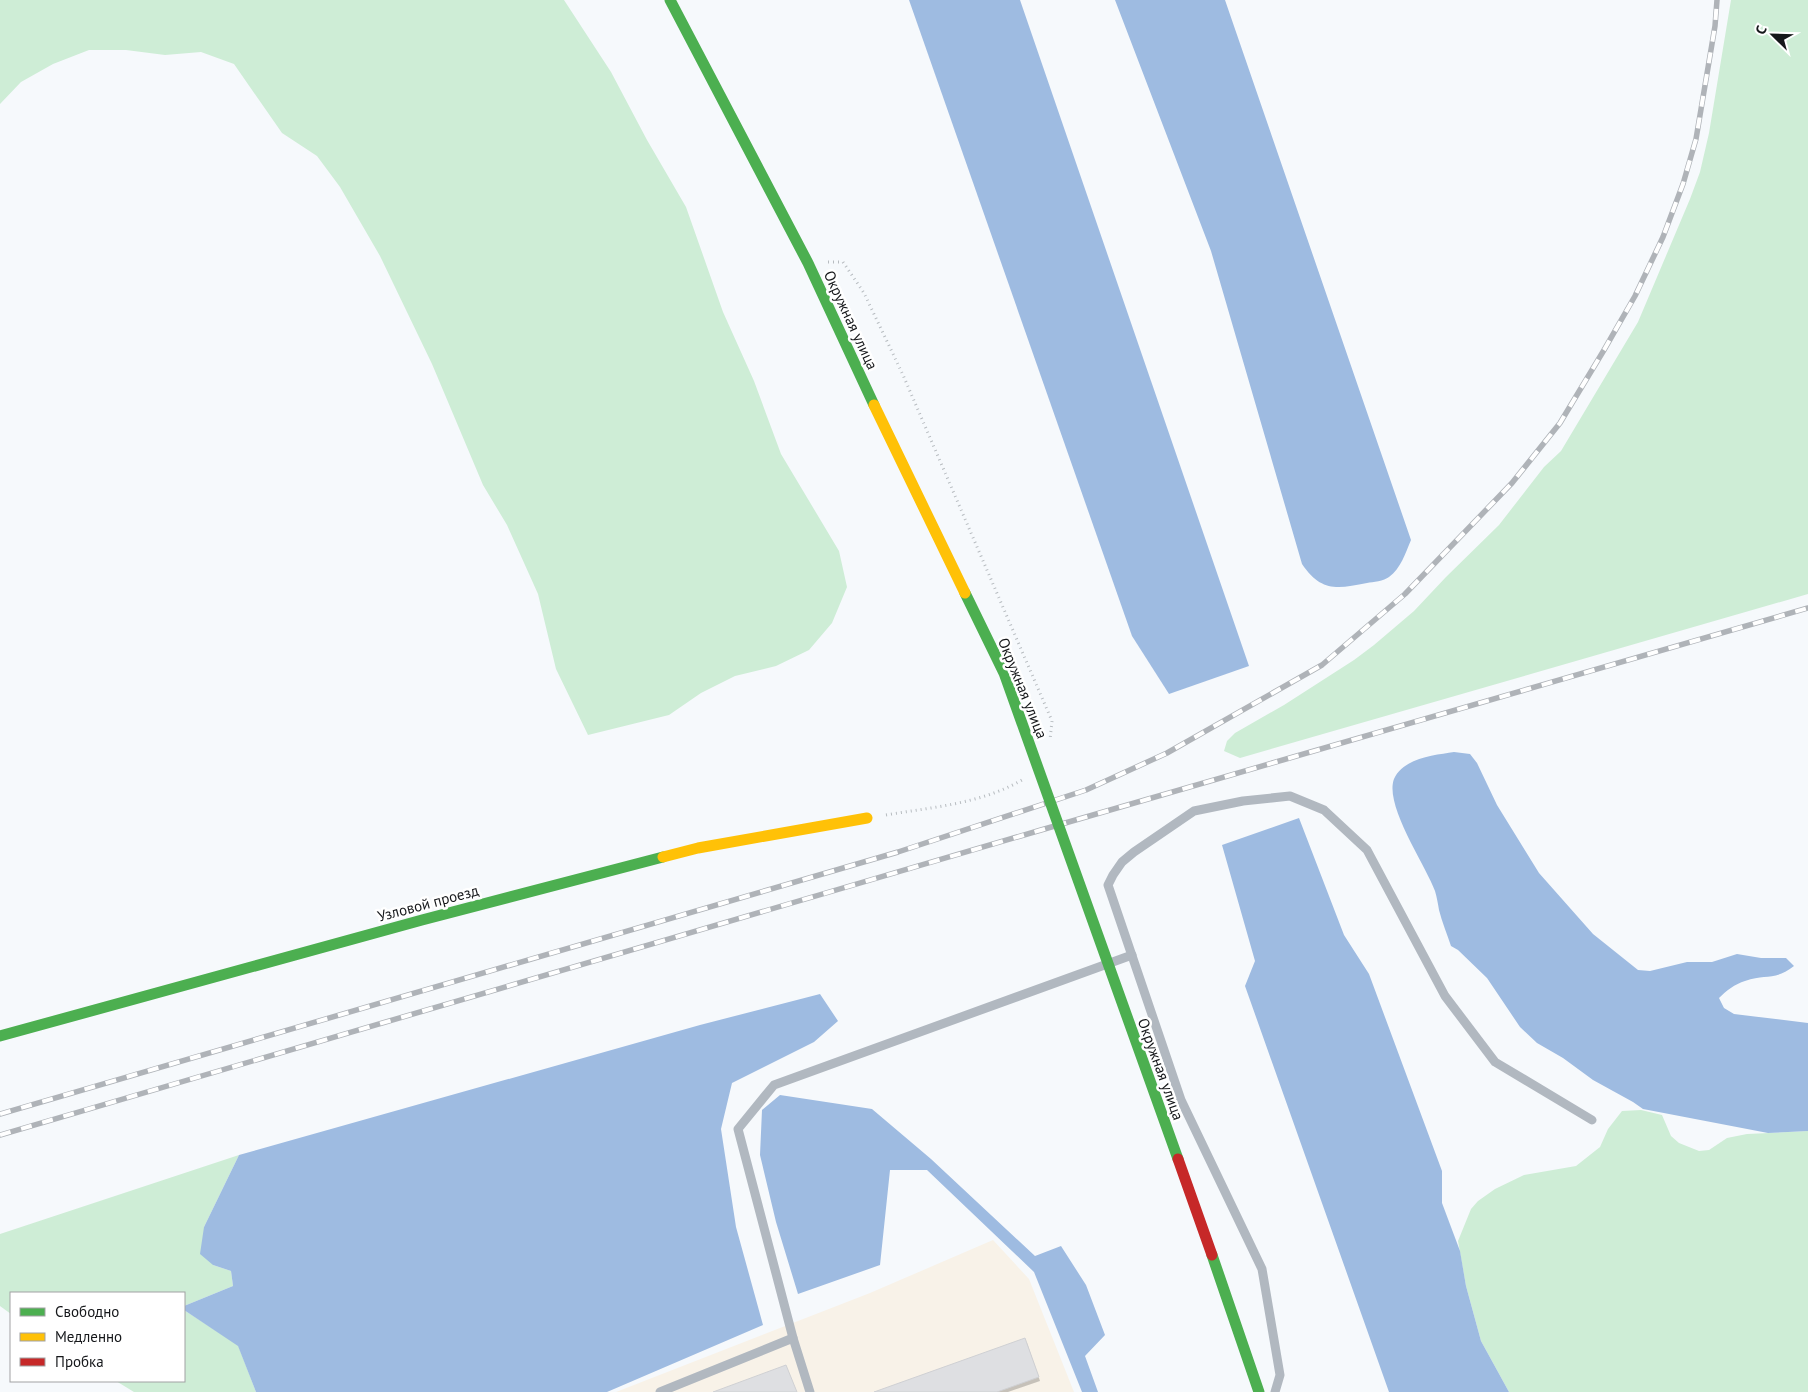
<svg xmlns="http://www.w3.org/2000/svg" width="1808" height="1392" viewBox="0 0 1808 1392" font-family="'PT Sans',sans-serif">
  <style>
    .industrial { fill: #f8f2e8 }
    .green { fill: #ceedd6 }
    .water { fill: #9ebbe1 }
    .shadow { fill: #0003 }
    .building { fill: #dedfe2; stroke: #cfd0d3 }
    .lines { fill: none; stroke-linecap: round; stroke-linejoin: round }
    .path { stroke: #b7bcc0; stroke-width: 3; stroke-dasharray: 1 4; stroke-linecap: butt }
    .lane { stroke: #b1b8c0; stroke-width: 9 }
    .fast { stroke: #4caf50; stroke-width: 11 }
    .slow { stroke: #ffc107; stroke-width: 11 }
    .rail-casing { stroke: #afb3b8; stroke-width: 5.5 }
    .rail { stroke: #fff; stroke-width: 4; stroke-dasharray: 11; stroke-linecap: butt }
    .fast-bridge { stroke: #4caf50; stroke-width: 11 }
    .slow-bridge { stroke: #ffc107; stroke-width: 11 }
    .jam-bridge { stroke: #c62828; stroke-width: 11 }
    .labels { text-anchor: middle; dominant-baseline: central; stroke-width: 5; stroke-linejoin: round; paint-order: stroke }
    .street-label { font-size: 15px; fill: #15171a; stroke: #fff }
  </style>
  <rect width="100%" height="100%" fill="#f6f9fc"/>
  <path class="industrial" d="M993,1240L1029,1279L1074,1392H616L870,1293Z"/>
  <g class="green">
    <path d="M0,0H564L611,72L647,140L686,207L723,312L754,381L781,454L839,551L847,587L832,623L809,650L776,666L735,676L701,693L669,715L588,735L556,669L538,594L507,525L483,485L432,364L380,256L340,187L317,156L282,133L234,64L201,52L165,55L126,50H89L53,64L21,82L0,104Z"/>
    <path d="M1731,0H1808V594L1240,758L1224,751L1227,741L1235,733L1284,705L1354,660L1374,645L1414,611L1446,577L1499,525L1544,467L1561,451L1638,322L1690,199L1700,172L1709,133Z"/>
    <path d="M1641,1110L1662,1115L1671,1136L1679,1143L1699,1151L1709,1150L1727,1138L1747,1134L1808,1131V1392H1509L1481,1341L1466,1286L1458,1241L1471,1209L1478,1201L1495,1189L1524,1175L1576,1166L1600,1147L1608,1129L1622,1111Z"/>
    <path d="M239,1155L204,1227L213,1265L231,1271L233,1286L184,1306V1293H11V1314L0,1306V1234Z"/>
    <path d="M184,1310L238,1345L256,1392H134L116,1381H184Z"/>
  </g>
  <g class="water">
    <path d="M909,0H1020L1249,666L1169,694L1132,636Z"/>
    <path d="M1115,0H1225L1411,540C1405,554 1401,568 1389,577C1384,581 1373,582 1367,583C1337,589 1321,592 1302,564L1211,251Z"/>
    <path d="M1454,752L1470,754L1477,763L1497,805L1539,873L1593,934L1638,970L1650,971L1687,962H1712L1737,954L1761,958H1786L1794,966C1773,982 1766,973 1745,981C1735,984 1726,991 1719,998L1724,1008L1734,1014L1808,1023V1131L1768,1133L1643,1109L1633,1102L1593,1080L1563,1058L1537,1043L1520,1027L1487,978L1458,950L1451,946C1447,934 1442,922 1439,910C1438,904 1437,898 1435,891C1426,866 1384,805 1394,779C1403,758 1435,755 1454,752Z"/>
    <path d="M1299,818L1344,935L1369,974L1442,1171V1203L1460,1251L1466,1286L1481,1341L1509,1392H1389L1245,986L1255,961L1222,845Z"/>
    <path d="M820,994L838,1021L814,1042L732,1083L721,1129L736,1227L763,1325L607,1392H256L238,1346L184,1310V1306L233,1286L231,1271L213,1265L200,1254L204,1227L239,1155L700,1025Z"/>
    <path d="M780,1095L872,1109L931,1159L1035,1256L1061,1246L1086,1285L1105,1335L1085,1356L1098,1392H1082L1034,1272L927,1170H890L880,1265L798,1294L776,1222L760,1155L762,1110Z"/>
  </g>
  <path class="shadow" d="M1027,1343L1040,1381L1008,1392H878Z"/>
  <g class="building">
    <path d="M1025,1338L1039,1377L997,1392H874Z"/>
    <path d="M786,1365L797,1392H713Z"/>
  </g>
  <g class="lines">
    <g class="path">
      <path d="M828,262H843L864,293L903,375L1052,721L1050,740"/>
      <path d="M886,815C933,807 980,804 1022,780"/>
    </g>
    <g class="lane">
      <path d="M793,1338L738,1129L774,1085L1132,955"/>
      <path d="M660,1392L793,1338L810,1392"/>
      <path d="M1275,1392L1280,1375L1262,1269L1181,1100L1108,885L1113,875L1122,862L1134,852L1194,811L1243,801L1290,796L1324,810L1367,850L1445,996L1495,1062L1592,1120"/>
    </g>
    <g class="fast">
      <path d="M670,0L808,263L874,405"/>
      <path d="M0,1036L422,920L663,857"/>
      <path d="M1212,1255L1259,1392"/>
    </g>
    <path class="slow" d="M663,857L698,848L867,818"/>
    <defs>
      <g id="rail">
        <path d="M0,1114L898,852L1086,790L1167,753L1322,665L1405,594L1512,483L1560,423L1604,350L1635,296L1663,237L1683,184L1696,139L1715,26L1717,0"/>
        <path d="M0,1135L1041,830L1808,608"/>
      </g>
    </defs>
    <use href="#rail" class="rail-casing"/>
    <use href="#rail" class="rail"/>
    <path class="fast-bridge" d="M965,593L1004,673L1178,1159"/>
    <path class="slow-bridge" d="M874,405L965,593"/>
    <path class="jam-bridge" d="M1178,1159L1212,1255"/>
  </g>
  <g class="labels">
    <g class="street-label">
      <text transform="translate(851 320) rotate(65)">Окружная улица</text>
      <text transform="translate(1023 688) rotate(68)">Окружная улица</text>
      <text transform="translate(428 903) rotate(-15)">Узловой проезд</text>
      <text transform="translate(1161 1069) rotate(70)">Окружная улица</text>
    </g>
  </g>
  <rect x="10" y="1292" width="175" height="90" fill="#ffffff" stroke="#a1a2a3"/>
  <rect x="20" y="1308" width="25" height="8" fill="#4caf50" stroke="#a1a2a3"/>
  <text x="55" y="1317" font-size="15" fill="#15171a">Свободно</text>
  <rect x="20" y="1333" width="25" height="8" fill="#ffc107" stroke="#a1a2a3"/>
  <text x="55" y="1342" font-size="15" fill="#15171a">Медленно</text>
  <rect x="20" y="1358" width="25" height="8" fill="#c62828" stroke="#a1a2a3"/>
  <text x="55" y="1367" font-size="15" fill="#15171a">Пробка</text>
  <g transform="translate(1773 35) rotate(293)" stroke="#ffffff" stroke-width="4" paint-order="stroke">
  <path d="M0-4L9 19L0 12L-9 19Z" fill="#15171a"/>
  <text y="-8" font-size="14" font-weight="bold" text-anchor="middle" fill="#15171a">С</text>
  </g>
</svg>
